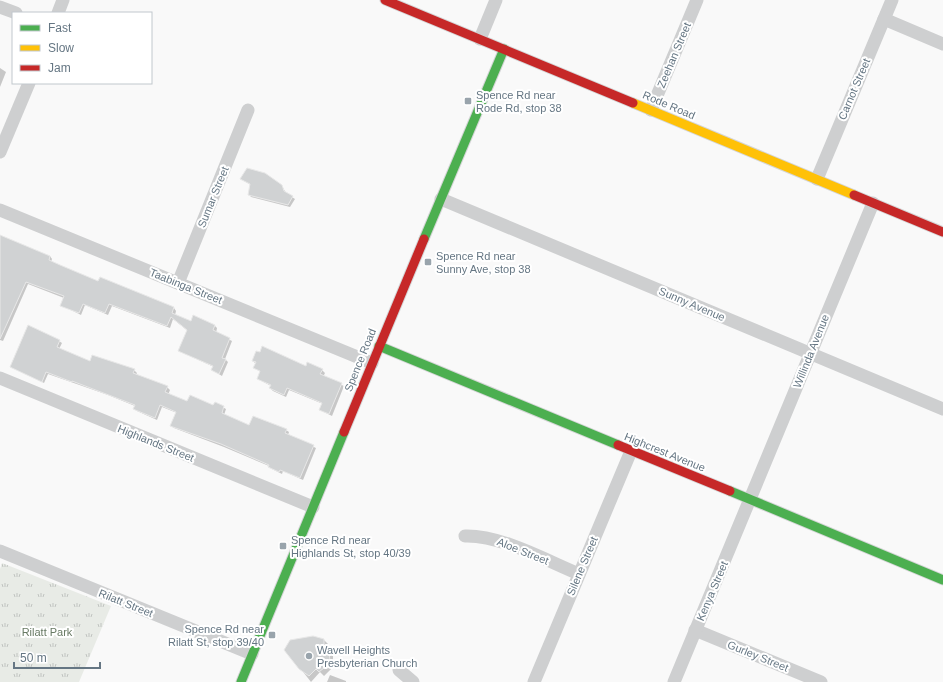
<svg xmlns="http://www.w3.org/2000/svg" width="943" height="682" viewBox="0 0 943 682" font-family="Arial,sans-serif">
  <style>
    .grass { fill: url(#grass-tufts) }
    .shadow { fill: #0003 }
    .building { fill: #d0d2d3; stroke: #e8e8e8 }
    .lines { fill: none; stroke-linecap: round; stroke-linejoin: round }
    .fast-casing { stroke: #d5d6d7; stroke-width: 11 }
    .slow-casing { stroke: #d5d6d7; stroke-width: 11 }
    .jam-casing { stroke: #d5d6d7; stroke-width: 11 }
    .street { stroke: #cecfd0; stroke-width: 13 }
    .fast { stroke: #4caf50; stroke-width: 9 }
    .slow { stroke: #ffc107; stroke-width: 9 }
    .jam { stroke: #c62828; stroke-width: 9 }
    .poi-dot { fill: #99a4ac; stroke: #fff; stroke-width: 1.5 }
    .labels { text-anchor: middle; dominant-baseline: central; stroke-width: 4; stroke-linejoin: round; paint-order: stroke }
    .street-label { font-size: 11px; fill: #657683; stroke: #fff }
    .poi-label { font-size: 11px; fill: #657683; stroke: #fff; text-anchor: start }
    .park-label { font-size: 11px; fill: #687a64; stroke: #fff }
  </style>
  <defs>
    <pattern id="grass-tufts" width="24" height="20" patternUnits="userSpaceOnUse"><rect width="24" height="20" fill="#e8ebe6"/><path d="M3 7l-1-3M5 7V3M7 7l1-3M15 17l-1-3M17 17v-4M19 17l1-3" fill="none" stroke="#c0c3c0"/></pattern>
  </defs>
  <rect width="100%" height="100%" fill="#f9f9f9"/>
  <path class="grass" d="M2,563L111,606L79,682H0V569Z"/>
  <g class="shadow">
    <path d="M0,68L6,72L0,87Z"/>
    <path d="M244,181L282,186L286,193L295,199L290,207L251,197L249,194L251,185Z"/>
    <path d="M0,236L50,256L52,259L51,262L99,282L100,279L174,308L176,311L175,315L191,322L193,317L215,326L217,328L216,333L232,341L225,359L228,362L222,376L212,370L214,367L179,351L188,331L173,319L170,328L112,306L108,315L85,305L81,315L61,305L64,298L28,284L3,341L0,340Z"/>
    <path d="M59,341L62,343L59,349L91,362L134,370L137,373L136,375L167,387L170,390L168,395L187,403L213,406L215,403L226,409L224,415L250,426L286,430L289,432L288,435L316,448L303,480L283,471L282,474L272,469L269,466L224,447L174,428L171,426L177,413L162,407L157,420L137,411L134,409L135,406L108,395L48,374L44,383L11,367Z"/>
    <path d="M253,361L322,370L325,373L323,377L344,386L332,416L320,410L323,404L289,390L286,397L273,391L270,388L271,386L258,379L261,372L254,368L256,364Z"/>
    <path d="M324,640L328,644V650L333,654V667L324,676L320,672L311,682L286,650Z"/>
    <path d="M330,675L346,681V682H327Z"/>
  </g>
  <g class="building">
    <path d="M247,168L265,173L282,185L284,191L293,196L288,205L248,195L250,184L240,179Z"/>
    <path d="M0,235L50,256L49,260L60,265L98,281L100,277L174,307L172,313L191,321L193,315L215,325L213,330L230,338L222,358L226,359L219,374L211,370L213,366L178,351L187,330L171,317L167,326L109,304L105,313L83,304L79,313L60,306L64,296L26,282L0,339Z"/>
    <path d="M28,325L60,340L57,347L90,361L92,355L135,369L133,373L168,386L165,392L187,401L190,395L213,405L215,402L224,406L222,413L249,425L253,416L287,429L285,433L314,445L300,478L280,470L279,472L268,467L269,465L221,444L170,426L176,412L160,405L155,418L133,409L135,405L72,381V382L46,372L42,382L10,367Z"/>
    <path d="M262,346L306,366L307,362L323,369L320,374L342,383L329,414L319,410L322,403L287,388L284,395L269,388L271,385L257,379L260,371L253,368L256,362L252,361L256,351L260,352Z"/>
    <path d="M313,636L324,639V648L329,649L330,663L319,672L316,669L309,676L299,669L284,650L290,640Z"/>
  </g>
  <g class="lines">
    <defs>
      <g id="fast">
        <path d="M424,239L504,49"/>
        <path d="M379,346L618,445"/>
        <path d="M730,491L943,580"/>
        <path d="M241,682L344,432"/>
      </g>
      <path id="slow" d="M633,103L854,195"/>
      <g id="jam">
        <path d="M385,0L633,103"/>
        <path d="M854,195L943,232"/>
        <path d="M344,432L424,239"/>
        <path d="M618,445L730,491"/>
      </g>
    </defs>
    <use href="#fast" class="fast-casing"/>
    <use href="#slow" class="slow-casing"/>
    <use href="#jam" class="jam-casing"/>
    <g class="street">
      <path d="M0,7L16,13"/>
      <path d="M58,13L63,0"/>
      <path d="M884,19L943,44"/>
      <path d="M480,39L496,0"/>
      <path d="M651,110L697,0"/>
      <path d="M0,152L29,83"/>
      <path d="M817,179L892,0"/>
      <path d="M441,199L943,409"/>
      <path d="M0,210L372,363"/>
      <path d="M178,283L248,110"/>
      <path d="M0,378L313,507"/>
      <path d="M465,536C501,535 545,560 579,574"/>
      <path d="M0,551L252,654"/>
      <path d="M695,630L821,682"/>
      <path d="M399,670L413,682"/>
      <path d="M534,682L631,451"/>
      <path d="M674,682L873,203"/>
    </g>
    <use href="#fast" class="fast"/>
    <use href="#slow" class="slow"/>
    <use href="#jam" class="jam"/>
  </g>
  <g class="poi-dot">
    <rect x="464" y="97" width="8" height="8" rx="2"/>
    <rect x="424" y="258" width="8" height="8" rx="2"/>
    <rect x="279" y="542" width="8" height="8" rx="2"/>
    <rect x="268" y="631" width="8" height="8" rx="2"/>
    <circle cx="309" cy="656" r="4"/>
  </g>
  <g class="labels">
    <g class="street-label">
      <text transform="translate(674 55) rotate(-67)">Zeehan Street</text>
      <text transform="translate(854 89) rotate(-67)">Carnot Street</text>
      <text transform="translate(669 105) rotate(23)">Rode Road</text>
      <text transform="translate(213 197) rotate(-68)">Sumar Street</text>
      <text transform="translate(186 286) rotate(22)">Taabinga Street</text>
      <text transform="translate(692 304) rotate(23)">Sunny Avenue</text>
      <text transform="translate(811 351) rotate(-68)">Willinda Avenue</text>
      <text transform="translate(360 360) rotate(-68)">Spence Road</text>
      <text transform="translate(156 443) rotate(22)">Highlands Street</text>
      <text transform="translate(665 452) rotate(22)">Highcrest Avenue</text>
      <text transform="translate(523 551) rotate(22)">Aloe Street</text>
      <text transform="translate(582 566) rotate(-67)">Silene Street</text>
      <text transform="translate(712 591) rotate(-67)">Kenya Street</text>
      <text transform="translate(126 603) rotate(22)">Rilatt Street</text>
      <text transform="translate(758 656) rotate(22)">Gurley Street</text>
    </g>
    <g class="poi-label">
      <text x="476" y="95">Spence Rd near<tspan x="476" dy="13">Rode Rd, stop 38</tspan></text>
      <text x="436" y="256">Spence Rd near<tspan x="436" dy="13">Sunny Ave, stop 38</tspan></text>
      <text x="291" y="540">Spence Rd near<tspan x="291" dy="13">Highlands St, stop 40/39</tspan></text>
      <text x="264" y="629" text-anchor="end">Spence Rd near<tspan x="264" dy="13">Rilatt St, stop 39/40</tspan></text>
      <text x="317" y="650">Wavell Heights<tspan x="317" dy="13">Presbyterian Church</tspan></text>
    </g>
    <g class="park-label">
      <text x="47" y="632">Rilatt Park</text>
    </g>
  </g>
  <rect x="12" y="12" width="140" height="72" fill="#ffffff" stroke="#c1c8cd"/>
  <rect x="20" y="25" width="20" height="6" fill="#4caf50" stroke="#c1c8cd"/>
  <text x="48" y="32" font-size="12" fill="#657683">Fast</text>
  <rect x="20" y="45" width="20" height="6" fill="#ffc107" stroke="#c1c8cd"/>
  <text x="48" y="52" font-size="12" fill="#657683">Slow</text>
  <rect x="20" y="65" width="20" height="6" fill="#c62828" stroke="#c1c8cd"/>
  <text x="48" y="72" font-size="12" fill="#657683">Jam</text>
  <path d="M14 662v6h86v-6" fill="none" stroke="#657683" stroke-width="2"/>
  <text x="20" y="662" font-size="12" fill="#657683" stroke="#ffffff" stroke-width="3" paint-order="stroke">50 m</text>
</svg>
